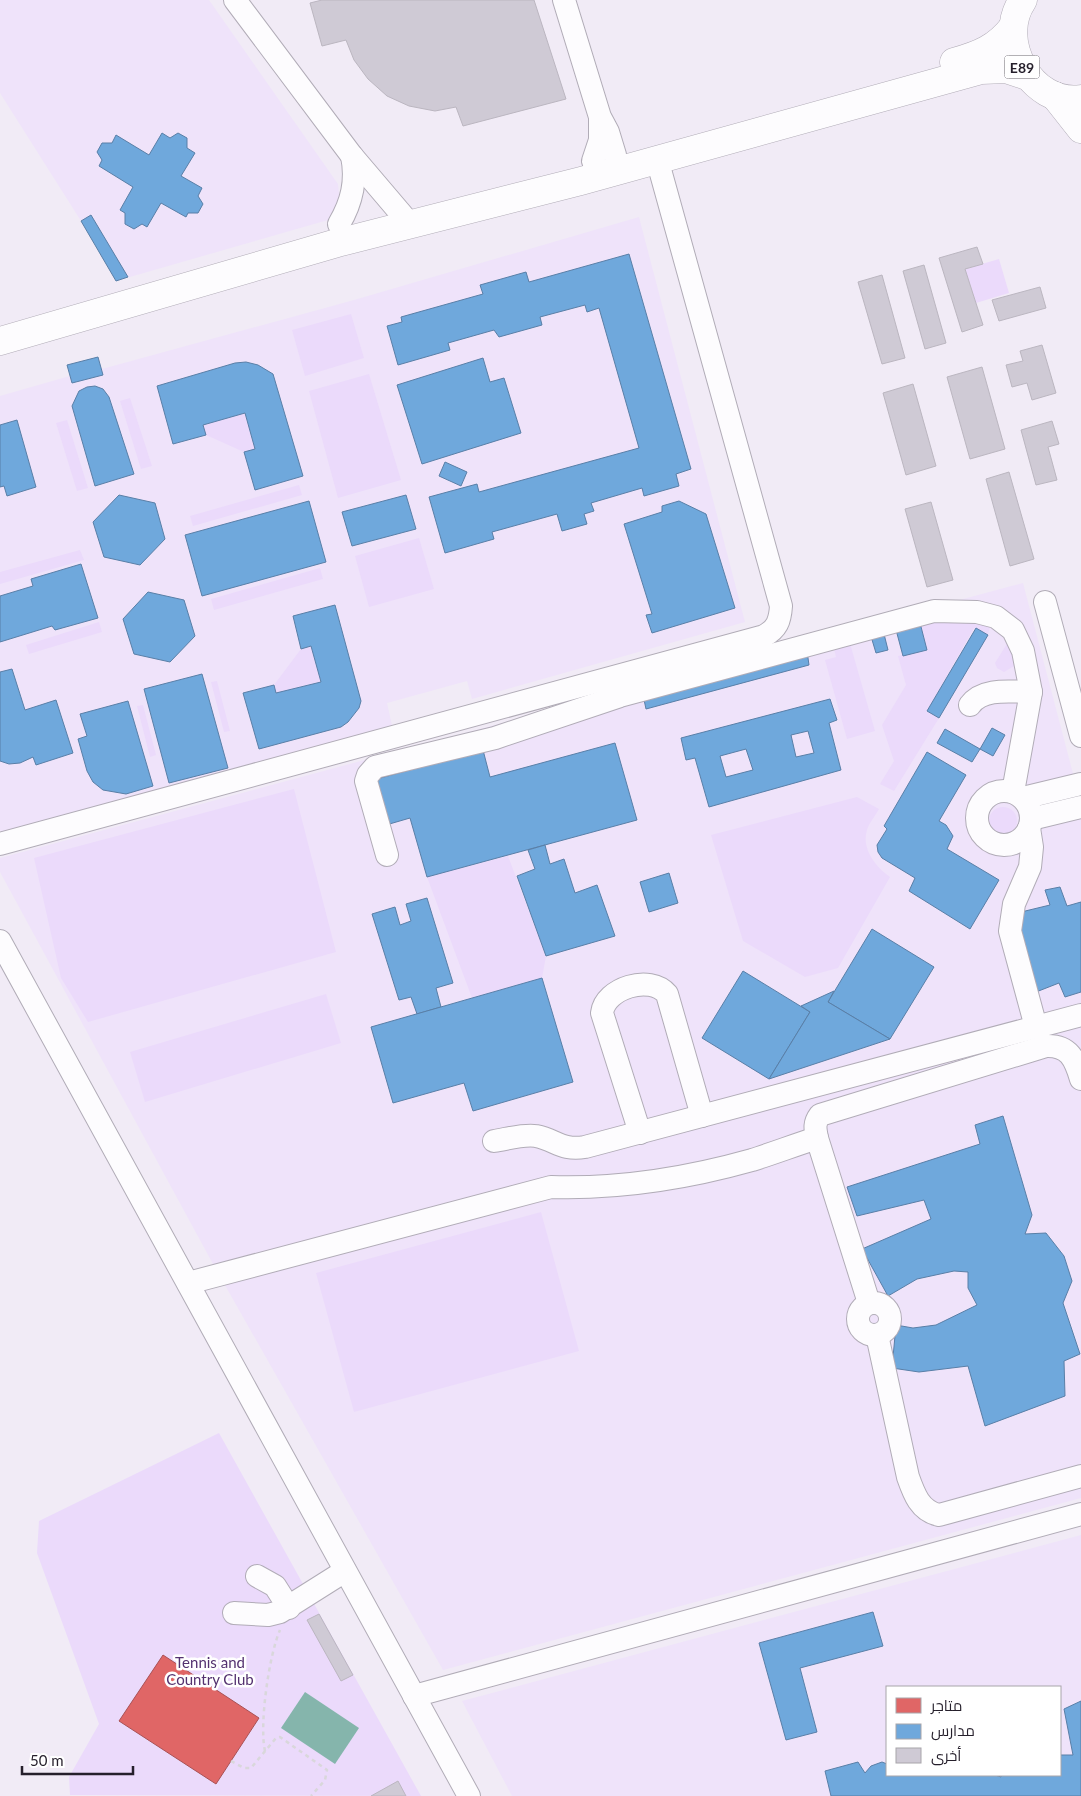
<svg xmlns="http://www.w3.org/2000/svg" width="1081" height="1796" viewBox="0 0 1081 1796" font-family="Lato,Cairo,sans-serif">
  <style>
    .built { fill: #efe3fa; fill-rule: evenodd }
    .green { fill: #ebdafb }
    .water { fill: #85b5ac }
    .shops { fill: #e06666; stroke: #a85154 }
    .schools { fill: #6fa8dc; stroke: #597fa7; fill-rule: evenodd }
    .building { fill: #cfcad5; stroke: #bbb6c0 }
    .lines { fill: none; stroke-linecap: round; stroke-linejoin: round }
    .minor-casing { stroke: #b1acb7; stroke-width: 24 }
    .major-casing { stroke: #b1acb7; stroke-width: 29 }
    .highway-casing { stroke: #b1acb7; stroke-width: 29 }
    .path { stroke: #d9d7db; stroke-width: 2.5; stroke-dasharray: 4 4; stroke-linecap: butt }
    .minor { stroke: #fdfcfe; stroke-width: 22 }
    .major { stroke: #fdfcfe; stroke-width: 28 }
    .highway { stroke: #fdfcfe; stroke-width: 28 }
    .labels { text-anchor: middle; dominant-baseline: central; stroke-width: 5; stroke-linejoin: round; paint-order: stroke }
    .shield { fill: #fff; stroke: #66626b; stroke-width: 1 }
    .shield-label { font-size: 14px; font-weight: bold; fill: #251f2b }
    .park-label { font-size: 15px; fill: #53316f; stroke: #fff }
  </style>
  <rect width="100%" height="100%" fill="#f1ebf6"/>
  <g class="built">
    <path d="M0,0H209L338,184L340,203L335,218L116,281L81,221L0,93Z"/>
    <path d="M639,217L745,622L472,699L467,681L387,703L393,730L2,832L0,830V396L70,376L67,365L98,357L102,369L354,300Z"/>
    <path d="M1023,583L1081,804V1498L443,1670L213,1264L0,872V858Z"/>
    <path d="M1081,1535V1796H512L462,1701ZM887,1687H1060V1775H887Z"/>
  </g>
  <g class="green">
    <path d="M999,259L1009,293L976,303L965,269Z"/>
    <path d="M351,314L364,358L305,376L292,330Z"/>
    <path d="M369,374L401,480L338,498L309,391Z"/>
    <path d="M130,398L152,466L141,469L120,401Z"/>
    <path d="M245,413L255,449L244,452L206,435L203,425Z"/>
    <path d="M67,420L88,488L77,491L56,423Z"/>
    <path d="M299,485L302,495L193,526L190,516Z"/>
    <path d="M419,538L434,589L369,607L355,556Z"/>
    <path d="M80,550L84,560L0,584V572Z"/>
    <path d="M320,568L323,579L214,610L211,599Z"/>
    <path d="M976,615L992,618L1015,644L1018,655L1014,666L1004,672L997,668L995,663L1010,639L990,626L988,635L974,628L927,711L939,718L894,791L880,784L894,761L882,725L906,685L898,656L927,650L919,619Z"/>
    <path d="M99,622L102,632L29,654L26,645Z"/>
    <path d="M849,640L875,731L847,739L825,660L836,657L833,644Z"/>
    <path d="M311,646L321,682L276,693L274,685L301,649Z"/>
    <path d="M217,681L230,731L224,732L211,682Z"/>
    <path d="M143,705L156,755L150,757L137,706Z"/>
    <path d="M294,789L336,952L88,1022L61,978L34,858Z"/>
    <path d="M857,797L879,809C876,815 869,823 867,830C861,849 876,867 890,877L838,968L805,977L743,941L711,835Z"/>
    <circle cx="1003" cy="821" r="14"/>
    <path d="M508,856L546,956L542,978L472,998L427,877Z"/>
    <path d="M326,994L341,1043L145,1102L130,1052Z"/>
    <path d="M541,1212L579,1351L354,1412L316,1273Z"/>
    <path d="M219,1433L421,1796L70,1795L69,1777L99,1724L37,1553L39,1521Z"/>
  </g>
  <path class="water" d="M305,1692L359,1728L335,1764L281,1728Z"/>
  <path class="shops" d="M163,1655L259,1718L216,1784L119,1721Z"/>
  <g class="schools">
    <path d="M162,133L170,138L178,133L187,138V148L195,153L181,176L202,188L198,196L203,204L198,213H188L186,217L161,203L147,227L142,224L134,229L125,224V213L120,210L133,187L99,166L102,160L97,152L102,143H112L116,135L149,155Z"/>
    <path d="M91,215L128,277L116,281L81,221Z"/>
    <path d="M629,254L691,469L676,474L679,486L644,496L642,488L591,503L594,511L584,514L587,524L562,531L557,514L492,532L494,539L445,553L429,497L477,484L479,492L639,448L599,308L587,312L585,305L540,317L542,325L499,337L494,330L448,343L450,350L398,365L387,326L402,322L401,317L483,294L480,285L526,272L529,282Z"/>
    <path d="M98,357L103,375L72,383L67,365Z"/>
    <path d="M483,358L490,382L504,378L521,433L422,464L397,385Z"/>
    <path d="M246,362L258,365L273,374L303,476L255,490L244,452L255,449L245,413L203,425L206,435L173,444L157,386L235,363Z"/>
    <path d="M95,386L103,389L109,397L134,474L95,486L72,406L79,391L87,387Z"/>
    <path d="M17,420L36,487L7,496L4,486L0,487V425Z"/>
    <path d="M445,462L467,472L461,486L439,476Z"/>
    <path d="M119,495L155,503L165,539L140,565L104,557L93,522Z"/>
    <path d="M406,495L416,529L352,546L342,512Z"/>
    <path d="M309,501L326,562L202,596L185,535Z"/>
    <path d="M679,501L706,514L735,608L652,633L646,615L652,614L624,524L662,512V506Z"/>
    <path d="M81,564L98,618L55,630L52,626L0,642V596L33,586L31,579Z"/>
    <path d="M148,592L184,600L195,636L170,662L134,654L123,619Z"/>
    <path d="M335,605L361,701L359,708L348,722L341,727L259,749L243,693L274,685L276,693L321,682L311,646L301,649L293,616Z"/>
    <path d="M919,619L927,650L903,656L895,626Z"/>
    <path d="M976,628L988,635L939,718L927,711Z"/>
    <path d="M883,630L888,650L876,653L870,633Z"/>
    <path d="M807,651L809,665L646,709L643,695Z"/>
    <path d="M12,669L25,710L56,700L73,753L36,765L33,757L20,763L9,764L0,761V672Z"/>
    <path d="M202,674L228,768L169,783L144,689Z"/>
    <path d="M830,699L837,720L829,723L841,770L709,807L695,758L686,760L681,738ZM808,731L814,753L796,757L791,735ZM746,749L753,770L726,777L720,756Z"/>
    <path d="M128,701L153,786L126,794L103,790L93,782L87,771L78,739L87,736L80,714Z"/>
    <path d="M992,728L1005,735L993,756L980,749Z"/>
    <path d="M945,729L980,749L972,762L937,743Z"/>
    <path d="M615,743L637,820L427,877L410,818L386,825L373,780L483,750L490,777Z"/>
    <path d="M927,752L966,775L939,821L946,825L953,836L947,849L999,880L970,929L909,891L915,878L882,858L878,852L877,845L887,829L884,826Z"/>
    <path d="M545,845L550,864L564,859L575,893L597,885L615,936L546,956L517,876L535,869L528,850Z"/>
    <path d="M669,873L678,903L649,912L640,882Z"/>
    <path d="M1060,887L1067,906L1081,902V992L1065,997L1059,983L1036,992L1017,913L1050,905L1045,890Z"/>
    <path d="M427,898L453,983L436,988L441,1007L417,1014L411,997L399,1000L372,914L395,907L400,925L411,921L406,904Z"/>
    <path d="M872,929L934,967L890,1039L828,1002Z"/>
    <path d="M743,971L810,1012L769,1079L702,1038Z"/>
    <path d="M542,978L573,1082L473,1111L464,1083L393,1103L371,1027Z"/>
    <path d="M834,991L828,1002L890,1039L769,1079L810,1012L801,1006Z"/>
    <path d="M1003,1116L1032,1215L1025,1234L1046,1233L1064,1256L1072,1281L1063,1303L1080,1354L1064,1361L1065,1396L985,1426L968,1366L919,1372L892,1368L896,1325L913,1328L936,1325L977,1305L968,1288V1272L954,1271L917,1279L888,1296L862,1249L931,1219L924,1200L857,1216L847,1187L980,1144L975,1125Z"/>
    <path d="M873,1612L883,1646L800,1668L817,1732L786,1740L759,1643Z"/>
    <path d="M1081,1701V1796H831L825,1771L858,1762L865,1773L871,1766L882,1762L887,1764V1775H995L1001,1777V1775H1060V1755H1073L1064,1709Z"/>
  </g>
  <g class="building">
    <path d="M322,0H534L566,99L463,126L456,107L435,111L409,106L387,96L368,79L354,60L346,40L322,46L310,3Z"/>
    <path d="M977,247L983,264L965,269L983,325L962,332L939,258Z"/>
    <path d="M924,265L946,343L925,349L903,271Z"/>
    <path d="M882,275L905,358L882,364L858,282Z"/>
    <path d="M1040,287L1046,308L999,321L992,300Z"/>
    <path d="M1042,345L1056,393L1032,400L1027,383L1012,387L1006,365L1023,361L1020,351Z"/>
    <path d="M982,367L1005,449L970,459L947,377Z"/>
    <path d="M913,384L936,466L906,475L883,393Z"/>
    <path d="M1052,421L1059,444L1048,447L1057,480L1036,485L1021,430Z"/>
    <path d="M1009,472L1034,559L1010,566L986,479Z"/>
    <path d="M931,502L953,580L927,587L905,509Z"/>
    <path d="M319,1614L353,1675L341,1681L307,1620Z"/>
    <path d="M398,1781L406,1796H371Z"/>
  </g>
  <g class="lines">
    <defs>
      <g id="minor">
        <path d="M235,0L352,156L409,223"/>
        <path d="M564,0L600,117L608,132L615,155"/>
        <path d="M593,161L600,140V118"/>
        <path d="M339,224C352,202 357,181 352,156"/>
        <path d="M1045,602L1081,736"/>
        <path d="M970,705C983,687 1012,692 1031,692"/>
        <circle cx="1004" cy="818" r="27"/>
        <path d="M1023,798L1081,784"/>
        <path d="M1031,819L1081,807"/>
        <path d="M1029,828L1032,847L1030,867L1014,904L1010,931L1036,1027"/>
        <path d="M0,844L764,636C777,629 780,621 781,606L657,159"/>
        <path d="M387,855L366,781L368,775L375,767L495,738L620,696L934,611L977,612L996,617L1013,630L1023,651L1031,692L1013,792"/>
        <path d="M0,941L469,1796"/>
        <path d="M640,1133L602,1013C605,988 650,974 667,994L702,1116"/>
        <path d="M494,1141C507,1139 523,1134 536,1136C556,1140 562,1151 585,1147L1081,1015"/>
        <path d="M188,1283L551,1187C617,1189 688,1178 752,1160C774,1153 795,1145 817,1138"/>
        <circle cx="874" cy="1319" r="16"/>
        <path d="M869,1303L817,1138C815,1128 814,1123 820,1115L1046,1046C1069,1045 1075,1059 1081,1079"/>
        <path d="M877,1335L908,1477C914,1494 920,1511 939,1515L1081,1476"/>
        <path d="M257,1576L275,1586L289,1608"/>
        <path d="M234,1613L268,1615L280,1612L345,1571"/>
        <path d="M414,1696L1081,1514"/>
      </g>
      <g id="major">
        <path d="M954,62C979,55 997,48 1013,27"/>
        <path d="M0,341L337,243L581,181L981,70L1006,69L1027,76"/>
      </g>
      <g id="highway">
        <path d="M1023,0C995,40 1031,106 1081,99"/>
        <path d="M1055,96L1081,129"/>
      </g>
    </defs>
    <use href="#minor" class="minor-casing"/>
    <use href="#major" class="major-casing"/>
    <use href="#highway" class="highway-casing"/>
    <g class="path">
      <path d="M265,1751C259,1725 269,1655 280,1630"/>
      <path d="M231,1761L244,1768H251L276,1738L280,1737L327,1770L325,1780L311,1796"/>
    </g>
    <use href="#minor" class="minor"/>
    <use href="#major" class="major"/>
    <use href="#highway" class="highway"/>
  </g>
  <g class="labels">
    <rect class="shield" x="1004.5" y="55.5" width="35" height="23" rx="4"/>
    <g class="shield-label">
      <text x="1022" y="67">E89</text>
    </g>
    <g class="park-label">
      <text x="210" y="1662">Tennis and<tspan x="210" dy="17">Country Club</tspan></text>
    </g>
  </g>
  <rect x="886" y="1686" width="175" height="90" fill="#ffffff" stroke="#a8a5aa"/>
  <rect x="896" y="1698" width="25" height="15" fill="#e06666" stroke="#a8a5aa"/>
  <text x="931" y="1711" font-size="15" fill="#251f2b">متاجر</text>
  <rect x="896" y="1724" width="25" height="15" fill="#6fa8dc" stroke="#a8a5aa"/>
  <text x="931" y="1736" font-size="15" fill="#251f2b">مدارس</text>
  <rect x="896" y="1748" width="25" height="15" fill="#cfcad5" stroke="#a8a5aa"/>
  <text x="931" y="1761" font-size="15" fill="#251f2b">أخرى</text>
  <path d="M22 1766v8h111v-8" fill="none" stroke="#251f2b" stroke-width="2.5"/>
  <text x="30" y="1766" font-size="15" fill="#251f2b" stroke="#ffffff" stroke-width="4" paint-order="stroke">50 m</text>
</svg>
